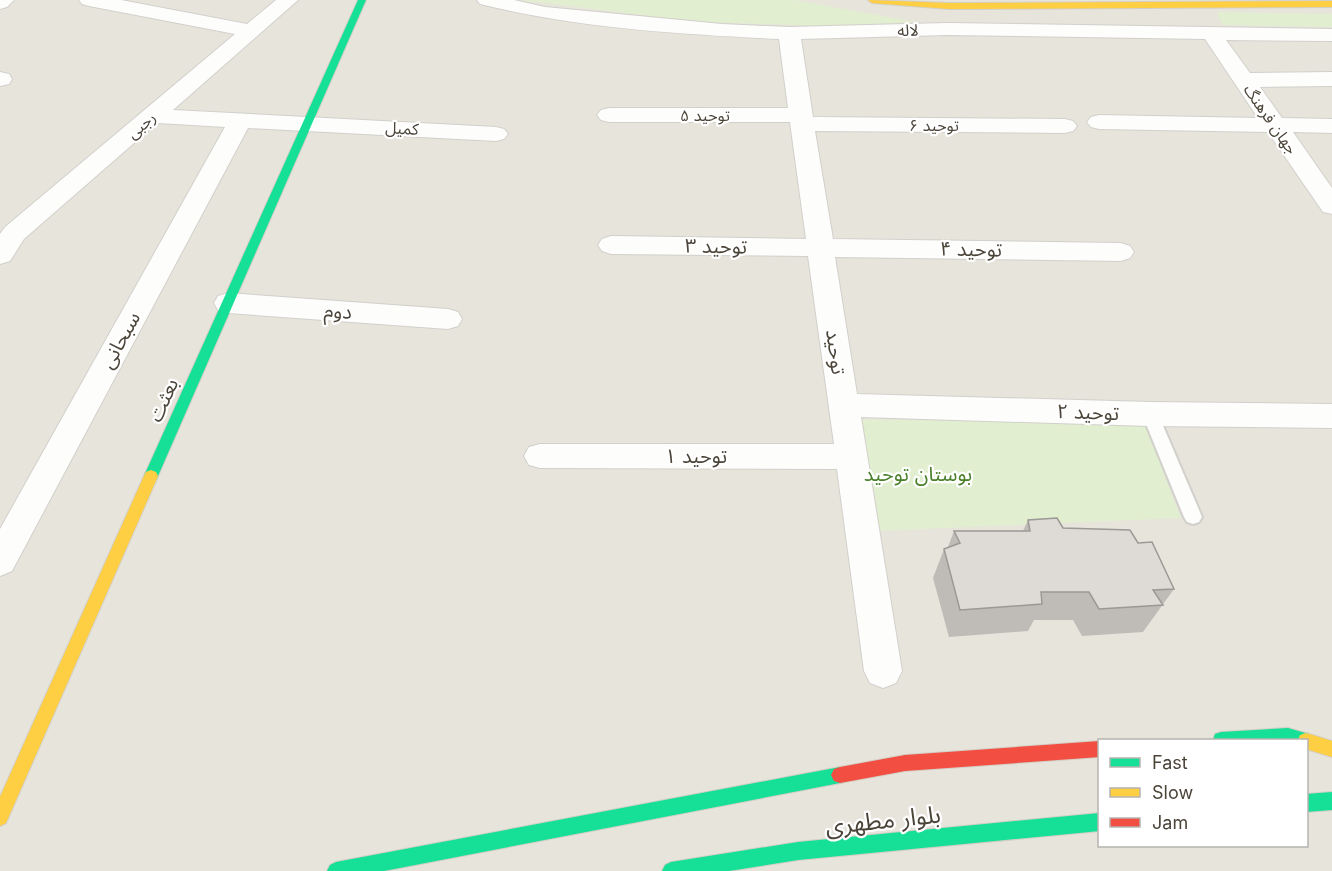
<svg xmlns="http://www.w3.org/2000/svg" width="1332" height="871" viewBox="0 0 1332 871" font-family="Inter,'Noto Sans Arabic',sans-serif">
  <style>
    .residential { fill: #e7e4dc; fill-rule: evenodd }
    .green { fill: #e1eecf }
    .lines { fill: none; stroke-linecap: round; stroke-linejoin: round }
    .lane-casing { stroke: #d2d0cb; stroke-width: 4 }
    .street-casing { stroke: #d2d0cb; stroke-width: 2 }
    .fast-casing { stroke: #d3cfc5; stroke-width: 2 }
    .slow-casing { stroke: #d3cfc5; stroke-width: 2 }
    .jam-casing { stroke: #d3cfc5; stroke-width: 2 }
    .lane { fill: #fdfdfc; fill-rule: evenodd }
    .street { fill: #fdfdfc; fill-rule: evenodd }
    .fast { fill: #16e098; fill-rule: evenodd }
    .slow { fill: #ffcf43; fill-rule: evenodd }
    .jam { fill: #f24e42; fill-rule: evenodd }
    .wall { fill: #bfbcb8 }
    .building { fill: #dedbd6; stroke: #9b9996; stroke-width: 1.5 }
    .labels { text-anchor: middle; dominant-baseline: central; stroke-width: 4.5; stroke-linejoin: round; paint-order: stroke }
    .far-street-label { font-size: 16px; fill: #4b4439; stroke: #fff }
    .street-label { font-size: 20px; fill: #4b4439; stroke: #fff }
    .park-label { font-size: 20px; fill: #4a7f2a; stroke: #fff }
    .near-street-label { font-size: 24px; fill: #4b4439; stroke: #fff }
  </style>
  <rect width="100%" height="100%" fill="#f4f2ee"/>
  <path class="residential" d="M0,0H1332V871H0ZM1100,740H1306V846H1100Z"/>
  <g class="green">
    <path d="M520,0H794L916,22L822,26L699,22Z"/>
    <path d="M1217,12L1332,14V27L1223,25Z"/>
    <path d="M848,419L1145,424L1181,518L874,531Z"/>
  </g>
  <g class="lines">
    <defs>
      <path id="lane" d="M1150,408L1156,410L1158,414L1202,517L1199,522L1193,524L1187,522L1184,517L1142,414L1144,410Z"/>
      <g id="street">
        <path d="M0,0H14L7,7L0,9Z"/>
        <path d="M79,0H121L247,24L276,0H298L173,110L496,127L504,129L508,134L504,139L496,141L248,128L12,571L0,576V529L225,127L157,123L24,239L10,261L0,264V234L5,227L235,34L89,6L82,4Z"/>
        <path d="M477,0H514L545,7L722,24L789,27L947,23L1332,29V41L1226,40L1250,73L1332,72V86L1260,87L1282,118L1332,119V133L1293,132L1332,188V214L1323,212L1268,132L1099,129L1091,127L1087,122L1091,117L1099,115L1258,118L1205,39L947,35L801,39L813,117L1065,119L1073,121L1077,126L1073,131L1065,133L815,131L833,239L1121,243L1130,246L1134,252L1130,258L1121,261L835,257L857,394L1150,402L1332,404V428L1150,426L861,417L902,671L896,683L883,688L870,683L864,671L837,469L540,468L529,465L524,456L529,447L540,444H834L808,256L611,254L602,251L598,245L602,239L611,236L806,239L790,122H609L601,120L597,115L601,110L609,108H788L779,39C680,34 577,28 480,4Z"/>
        <path d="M0,72L9,74L12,79L9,84L0,86Z"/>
        <path d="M228,293L448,309L458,312L462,319L458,326L448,329L228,313L218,310L214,303L218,296Z"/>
      </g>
      <g id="fast">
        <path d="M358,0H366L158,476L156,480H146L144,476Z"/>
        <path d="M1288,728L1309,734L1311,740L1309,746L1306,747V740H1213L1215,734L1221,732Z"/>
        <path d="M840,767L846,769L849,775L846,781L840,783L384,871H327L330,865L336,862Z"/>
        <path d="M1332,792V810L1306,812V794Z"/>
        <path d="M1100,813V831L798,860L729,871H662L665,865L671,862L798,842Z"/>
      </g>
      <g id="slow">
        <path d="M868,0L949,3L1332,1V7L949,9L872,3Z"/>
        <path d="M151,470L156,472L158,476L6,823L0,826V797L144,476L146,472Z"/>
        <path d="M1306,733L1332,741V757L1306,749V740H1298L1300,735Z"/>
      </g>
      <path id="jam" d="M1100,741V757L905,771L840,783L834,781L831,775L834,769L840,767L905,755Z"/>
    </defs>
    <use href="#lane" class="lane-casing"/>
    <use href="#street" class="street-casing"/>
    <use href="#fast" class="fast-casing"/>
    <use href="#slow" class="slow-casing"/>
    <use href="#jam" class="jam-casing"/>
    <use href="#lane" class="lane"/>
    <use href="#street" class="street"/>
    <use href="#fast" class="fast"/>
    <use href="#slow" class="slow"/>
    <use href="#jam" class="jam"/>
  </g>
  <path class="wall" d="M1028,520L1063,528L1138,543L1174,589L1143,632L1082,636L1073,620H1034L1028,631L949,637L933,578L944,549L948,547L954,531H1023Z"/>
  <path class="building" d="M1057,518L1063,528L1130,530L1138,543L1152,542L1174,589L1153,590L1163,605L1099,609L1089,592H1041L1042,604L960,610L944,549L960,543L954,531H1030L1028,520Z"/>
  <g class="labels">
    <g class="far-street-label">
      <text transform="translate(908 30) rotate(-2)">لاله</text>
      <text x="705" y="115">توحید ۵</text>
      <text transform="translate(1271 119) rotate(55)">جهان فرهنگ</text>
      <text transform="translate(141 125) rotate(-40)">رجبی</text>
      <text x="934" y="125">توحید ۶</text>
      <text transform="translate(402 128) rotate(3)">کمیل</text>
    </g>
    <g class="street-label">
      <text transform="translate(716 246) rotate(1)">توحید ۳</text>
      <text transform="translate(971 249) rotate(1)">توحید ۴</text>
      <text transform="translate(338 311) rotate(4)">دوم</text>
      <text transform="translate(120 340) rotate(-61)">سبحانی</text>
      <text transform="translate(836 352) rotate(82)">توحید</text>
      <text transform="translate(163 400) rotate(-66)">بعثت</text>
      <text transform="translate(1088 412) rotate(2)">توحید ۲</text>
      <text x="696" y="456">توحید ۱</text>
    </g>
    <g class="park-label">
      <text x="918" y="474">بوستان توحید</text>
    </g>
    <g class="near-street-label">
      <text transform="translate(883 820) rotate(-6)">بلوار مطهری</text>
    </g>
  </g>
  <rect x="1098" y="739" width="210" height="108" fill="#ffffff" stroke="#b7b4b0" stroke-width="1.5"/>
  <rect x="1110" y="758" width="30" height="9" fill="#16e098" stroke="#b7b4b0" stroke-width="1.5"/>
  <text x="1152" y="769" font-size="18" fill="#4b4439">Fast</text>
  <rect x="1110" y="788" width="30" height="9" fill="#ffcf43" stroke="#b7b4b0" stroke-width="1.5"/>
  <text x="1152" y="799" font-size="18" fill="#4b4439">Slow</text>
  <rect x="1110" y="818" width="30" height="9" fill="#f24e42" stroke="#b7b4b0" stroke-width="1.5"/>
  <text x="1152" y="829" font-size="18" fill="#4b4439">Jam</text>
</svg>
